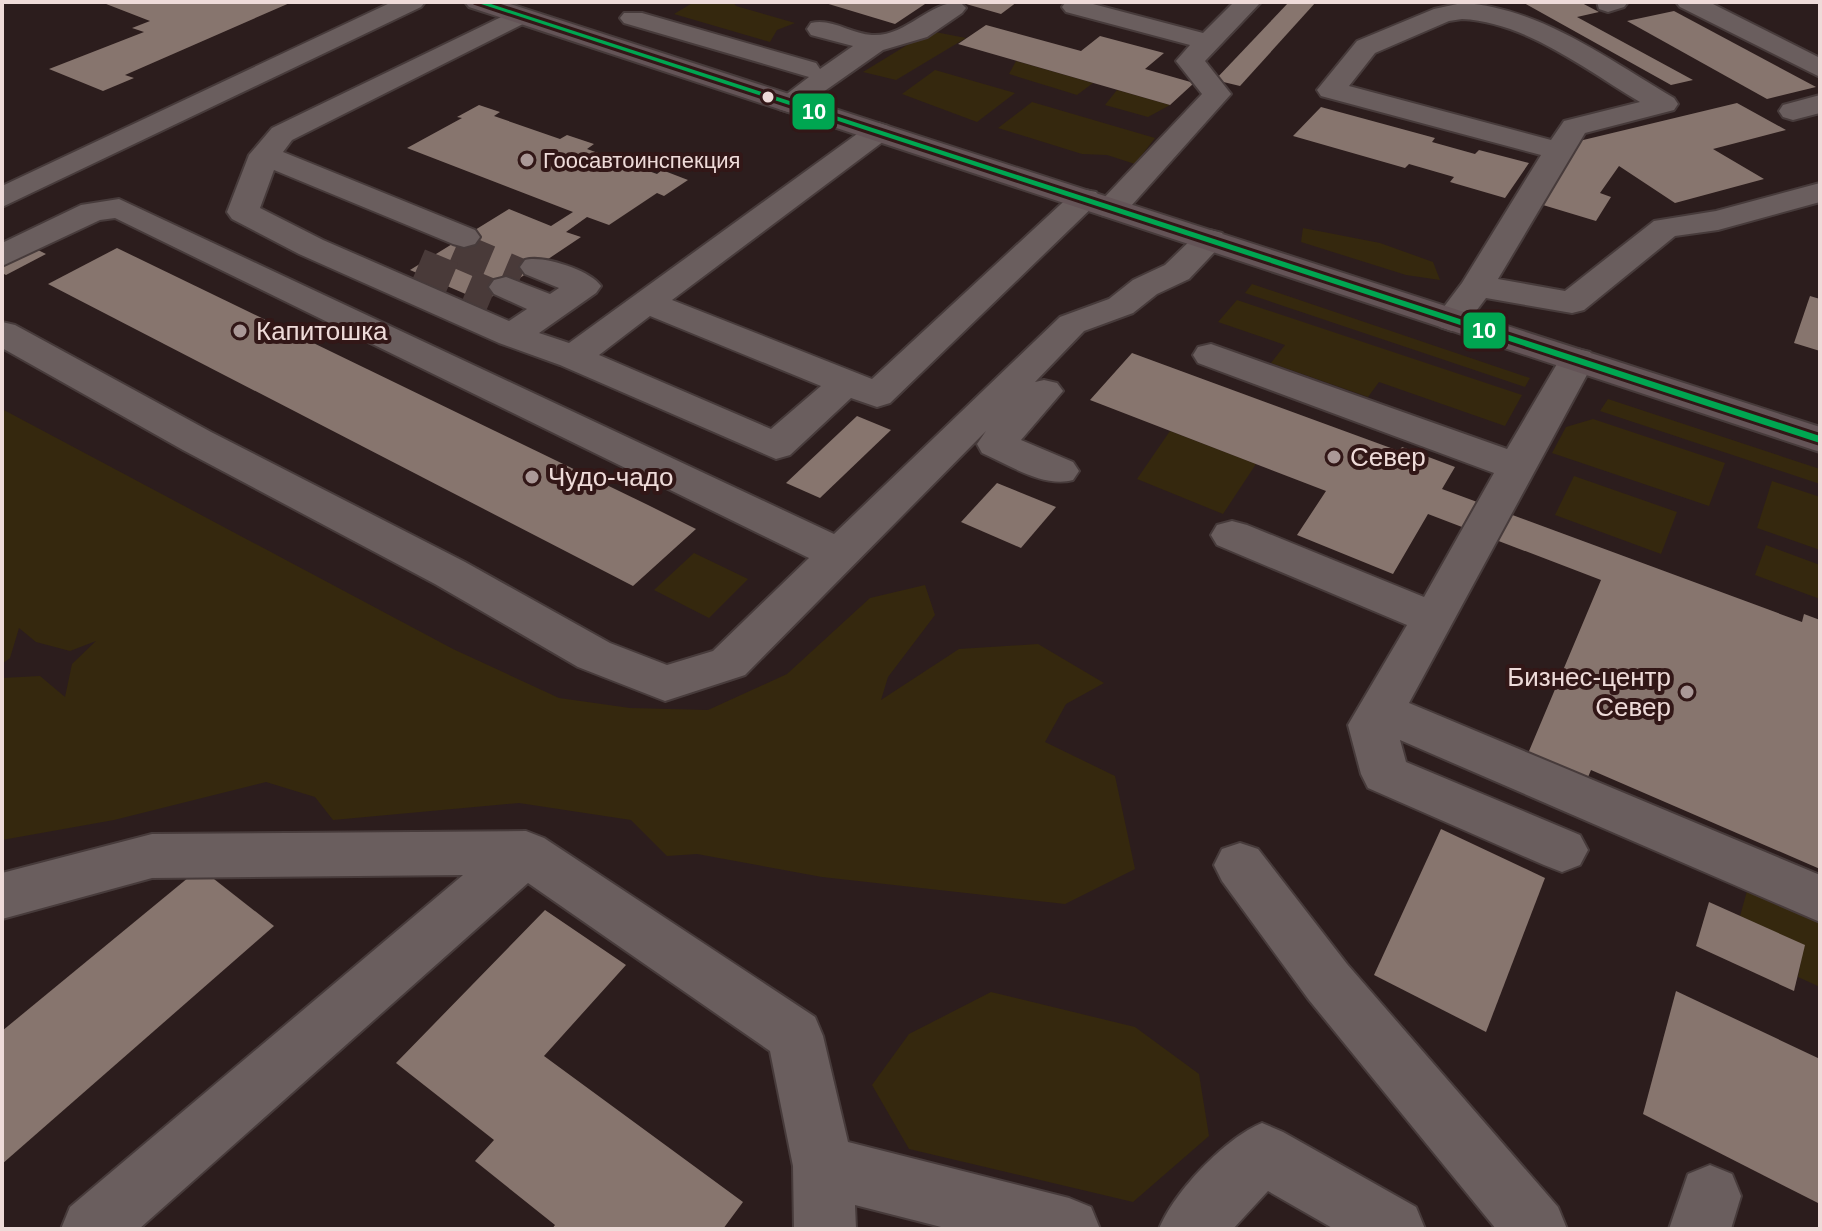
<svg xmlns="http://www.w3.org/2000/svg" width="1822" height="1231" viewBox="0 0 1822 1231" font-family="Arial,sans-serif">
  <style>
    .green { fill: #35280e }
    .building { fill: #87756e }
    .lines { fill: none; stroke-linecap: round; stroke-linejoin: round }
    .minor-tunnel { stroke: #493a39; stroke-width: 36; stroke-dasharray: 36 18; stroke-linecap: butt }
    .minor-casing { stroke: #473b3b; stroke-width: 4 }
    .major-casing { stroke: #473b3b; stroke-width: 4 }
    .minor { fill: #6a5e5e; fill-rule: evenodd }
    .major { fill: #645457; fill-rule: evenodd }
    .bus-1-casing { stroke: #321717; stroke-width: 6 }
    .bus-1 { fill: #00a651; fill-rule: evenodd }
    .bus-dot { fill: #eedbd9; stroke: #321717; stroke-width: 3 }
    .poi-dot { fill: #aa9897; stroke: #321717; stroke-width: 3 }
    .labels { text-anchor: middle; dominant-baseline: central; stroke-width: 8; stroke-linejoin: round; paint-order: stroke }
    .far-poi-label { font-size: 22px; fill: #eedbd9; stroke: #321717; text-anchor: start }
    .poi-label { font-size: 26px; fill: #eedbd9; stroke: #321717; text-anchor: start }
    .line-badge { stroke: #321717; stroke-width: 3 }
    .badge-label { font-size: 22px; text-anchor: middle; font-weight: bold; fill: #fff }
  </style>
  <rect width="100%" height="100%" fill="#2c1d1d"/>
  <g class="green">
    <path d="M694,2H733L736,6L795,23L777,30L770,42L674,14Z"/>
    <path d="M930,31L966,38L896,80L863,72Z"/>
    <path d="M1016,61L1093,83L1077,95L1009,74Z"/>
    <path d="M935,70L1015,93L977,122L902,94Z"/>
    <path d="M1117,90L1170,105L1148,117L1105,105Z"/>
    <path d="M1032,102L1155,138L1135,164L1107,155L1082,154L998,128Z"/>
    <path d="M1303,228L1380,243L1433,262L1440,280L1406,275L1301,242Z"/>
    <path d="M1252,284L1530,378L1525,387L1245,293Z"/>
    <path d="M1237,300L1522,395L1505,426L1379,382L1368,397L1271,363L1285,345L1218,322Z"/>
    <path d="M1608,399L1820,469V484L1600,411Z"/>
    <path d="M2,409L453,649L559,698L630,708L708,710L787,674L870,598L925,585L935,615L888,677L881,700L959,649L1038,644L1104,683L1066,704L1045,742L1115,776L1135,869L1065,904L822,877L697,854L667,856L631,820L519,803L333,820L315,797L266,782L114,820L2,840V678L40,676L65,697L72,664L96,641L70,651L36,642L19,628L10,658L2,664Z"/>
    <path d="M1593,419L1725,463L1709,506L1552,453L1566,427Z"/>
    <path d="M1170,431L1256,464L1223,514L1137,479Z"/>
    <path d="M1574,476L1677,512L1661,554L1555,515Z"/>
    <path d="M1772,481L1820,497V550L1757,528Z"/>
    <path d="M1766,545L1820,565V599L1755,575Z"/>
    <path d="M694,553L748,579L709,618L654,590Z"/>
    <path d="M1747,891L1820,920V987L1798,977L1804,945L1740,916Z"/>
    <path d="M991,992L1135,1027L1199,1074L1209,1136L1133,1202L909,1149L872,1085L909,1034Z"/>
  </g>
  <g class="building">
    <path d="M101,2H292L125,75L134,78L103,91L49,69L144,32L132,28L150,21Z"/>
    <path d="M822,2H928L895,24Z"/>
    <path d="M959,2H1017L1001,14Z"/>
    <path d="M1289,2H1316L1240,86L1215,80Z"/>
    <path d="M1522,2H1580L1599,12L1577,17L1693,80L1671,85Z"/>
    <path d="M1674,11L1816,87L1767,99L1627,21Z"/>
    <path d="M986,25L1081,51L1100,36L1164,53L1145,69L1194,83L1170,105L958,44Z"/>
    <path d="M1737,103L1786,130L1713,149L1764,179L1675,203L1619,166L1600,193L1611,197L1596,221L1533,202L1579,141Z"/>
    <path d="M479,105L500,112L494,116L560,139L567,135L594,144L587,149L657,174L662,170L688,180L664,196L657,193L609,225L587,217L566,232L581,237L484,302L410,270L509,209L551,226L573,212L407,148L462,118L457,117Z"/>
    <path d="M1321,107L1435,138L1432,142L1475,154L1479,150L1529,163L1505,198L1450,182L1454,177L1409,164L1405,168L1293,136Z"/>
    <path d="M32,247L46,254L6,275L2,273V263Z"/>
    <path d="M117,248L648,505L696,529L633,586L48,284Z"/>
    <path d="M1810,296L1820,299V351L1794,343Z"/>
    <path d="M1132,353L1399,451L1402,447L1455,467L1442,489L1802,622L1804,614L1820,620V869L1591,770L1583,789L1524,763L1601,580L1428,514L1393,574L1297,535L1326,491L1090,400Z"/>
    <path d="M857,416L891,430L820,498L786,483Z"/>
    <path d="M997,483L1056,507L1021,548L961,522Z"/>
    <path d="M1441,829L1545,878L1486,1032L1374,975Z"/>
    <path d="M200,868L274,926L2,1164V1031Z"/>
    <path d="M1709,902L1805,945L1794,991L1696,946Z"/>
    <path d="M545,910L626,965L544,1056L743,1202L723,1229H552L555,1225L475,1161L494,1140L396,1063Z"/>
    <path d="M1676,991L1820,1059V1204L1643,1114Z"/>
  </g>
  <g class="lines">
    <g class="minor-tunnel">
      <path d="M455,249L521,277"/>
      <path d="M418,266L492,297"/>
    </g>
    <defs>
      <g id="minor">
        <path d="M392,2H425L421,7L2,207V186Z"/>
        <path d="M960,2L966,8L962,13L927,37L883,50L799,109L789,112L779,109L775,103L809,77L624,23L620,18L624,13H642L816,63L820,69L853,46L811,35L807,29L811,23C832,18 851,34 872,35C906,37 928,2 960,2Z"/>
        <path d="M1066,2H1095L1093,4L1203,33L1234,2H1261L1205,61L1231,94L1123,215L1112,217L1101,215L1096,208L1101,201L1202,94L1176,61L1190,45L1066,12L1062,7Z"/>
        <path d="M1597,2H1628L1624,7L1608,12L1599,9Z"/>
        <path d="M1676,2H1709L1820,58V77L1680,7Z"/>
        <path d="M1462,3C1539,7 1609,60 1674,98L1678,104L1674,110L1585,133L1498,279L1565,291L1654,221L1716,211L1820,183V202L1718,230L1675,236L1584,310L1572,313L1486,298L1464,327L1452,331L1440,327L1434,320L1462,283L1541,155L1321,96L1317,90L1357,41L1434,9ZM1462,19C1526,22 1586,70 1640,102L1564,121L1551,140L1349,86L1375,53L1449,21Z"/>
        <path d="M520,8L529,11L533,16L529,21L292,140L283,152L475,230L480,237L475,244L464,247L453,244L274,170L260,208L323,240L509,321L527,309L494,294L489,287L494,280L506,277L550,294L559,288L525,274L520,267L525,260C543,255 590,270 601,286L596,293L539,333L569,343L868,126L878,123L888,126L893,132L888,138L672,300L872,379L1074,192L1085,190L1096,192L1101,199L890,403L877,407L851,398L790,455L776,459L560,365L499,343L299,254L232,219L227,212L249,155L272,128ZM650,316L821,386L771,429L599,355Z"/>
        <path d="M1820,95V113L1793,120L1783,117L1779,111L1783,105Z"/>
        <path d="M119,199L834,534L1060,317L1109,299L1133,280L1165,265L1198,233L1210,230L1222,233L1226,240L1189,279L1157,294L1133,313L1084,331L1035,382L1044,380L1057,383L1063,391L1021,440L1073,462L1079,471L1073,480C1044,488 1009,465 982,453L977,444L986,431L745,675L665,701L578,667L435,584L183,450L2,348V322L15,325L211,432L465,562L610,643L667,665L713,651L809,558L115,218L100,220L2,266V243L81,205Z"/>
        <path d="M1211,344L1507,449L1564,352L1577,349L1590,352L1595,360L1409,703L1820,875V922L1400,740L1406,762L1580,835L1588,850L1580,865L1562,872L1544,865L1368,788L1361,774L1348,725L1407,625L1217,545L1211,535L1217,525L1232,521L1247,525L1424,597L1494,473L1198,363L1193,355L1198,347Z"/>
        <path d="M526,831L544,838L815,1017L823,1036L848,1142L1069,1198L1091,1207L1100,1229H949L855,1205L856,1229H794L793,1166L770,1051L528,883L139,1229H61L70,1207L463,875L152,878L2,919V873L152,834Z"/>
        <path d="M1240,843L1258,849L1347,964L1558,1207L1567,1229H1496L1309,1000L1222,881L1214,865L1222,849Z"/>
        <path d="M1262,1123L1283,1132L1416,1207L1425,1229H1334L1268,1191L1233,1229H1159C1174,1192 1225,1138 1262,1123Z"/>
        <path d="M1710,1165L1732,1174L1741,1196L1731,1229H1669L1688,1174Z"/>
      </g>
      <path id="major" d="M465,2H504L1820,427V452L469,7Z"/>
    </defs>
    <use href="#minor" class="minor-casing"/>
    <use href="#major" class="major-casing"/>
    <use href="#minor" class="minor"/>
    <use href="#major" class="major"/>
    <defs>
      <path id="bus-1" d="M475,2H485L1820,436V443Z"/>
    </defs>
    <use href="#bus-1" class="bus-1-casing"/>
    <use href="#bus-1" class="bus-1"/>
  </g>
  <circle class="bus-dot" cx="768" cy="97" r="7"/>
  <g class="poi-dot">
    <circle cx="527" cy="160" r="8"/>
    <circle cx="240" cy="331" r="8"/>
    <circle cx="1334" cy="457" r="8"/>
    <circle cx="532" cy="477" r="8"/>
    <circle cx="1687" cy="692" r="8"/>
  </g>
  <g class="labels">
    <g class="far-poi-label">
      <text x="543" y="160">Гоосавтоинспекция</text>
    </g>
    <g class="poi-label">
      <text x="256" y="331">Капитошка</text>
      <text x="1350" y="457">Север</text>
      <text x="548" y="477">Чудо-чадо</text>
      <text x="1671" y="677" text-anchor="end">Бизнес-центр<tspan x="1671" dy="30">Север</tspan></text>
    </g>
  </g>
  <g class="line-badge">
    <rect x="791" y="92" width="45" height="39" rx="8" fill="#00a651"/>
    <rect x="1462" y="311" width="45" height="39" rx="8" fill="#00a651"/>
  </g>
  <g class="badge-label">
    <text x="814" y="119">10</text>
    <text x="1484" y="338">10</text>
  </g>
  <rect width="1822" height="1231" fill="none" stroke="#eedbd9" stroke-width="8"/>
</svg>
